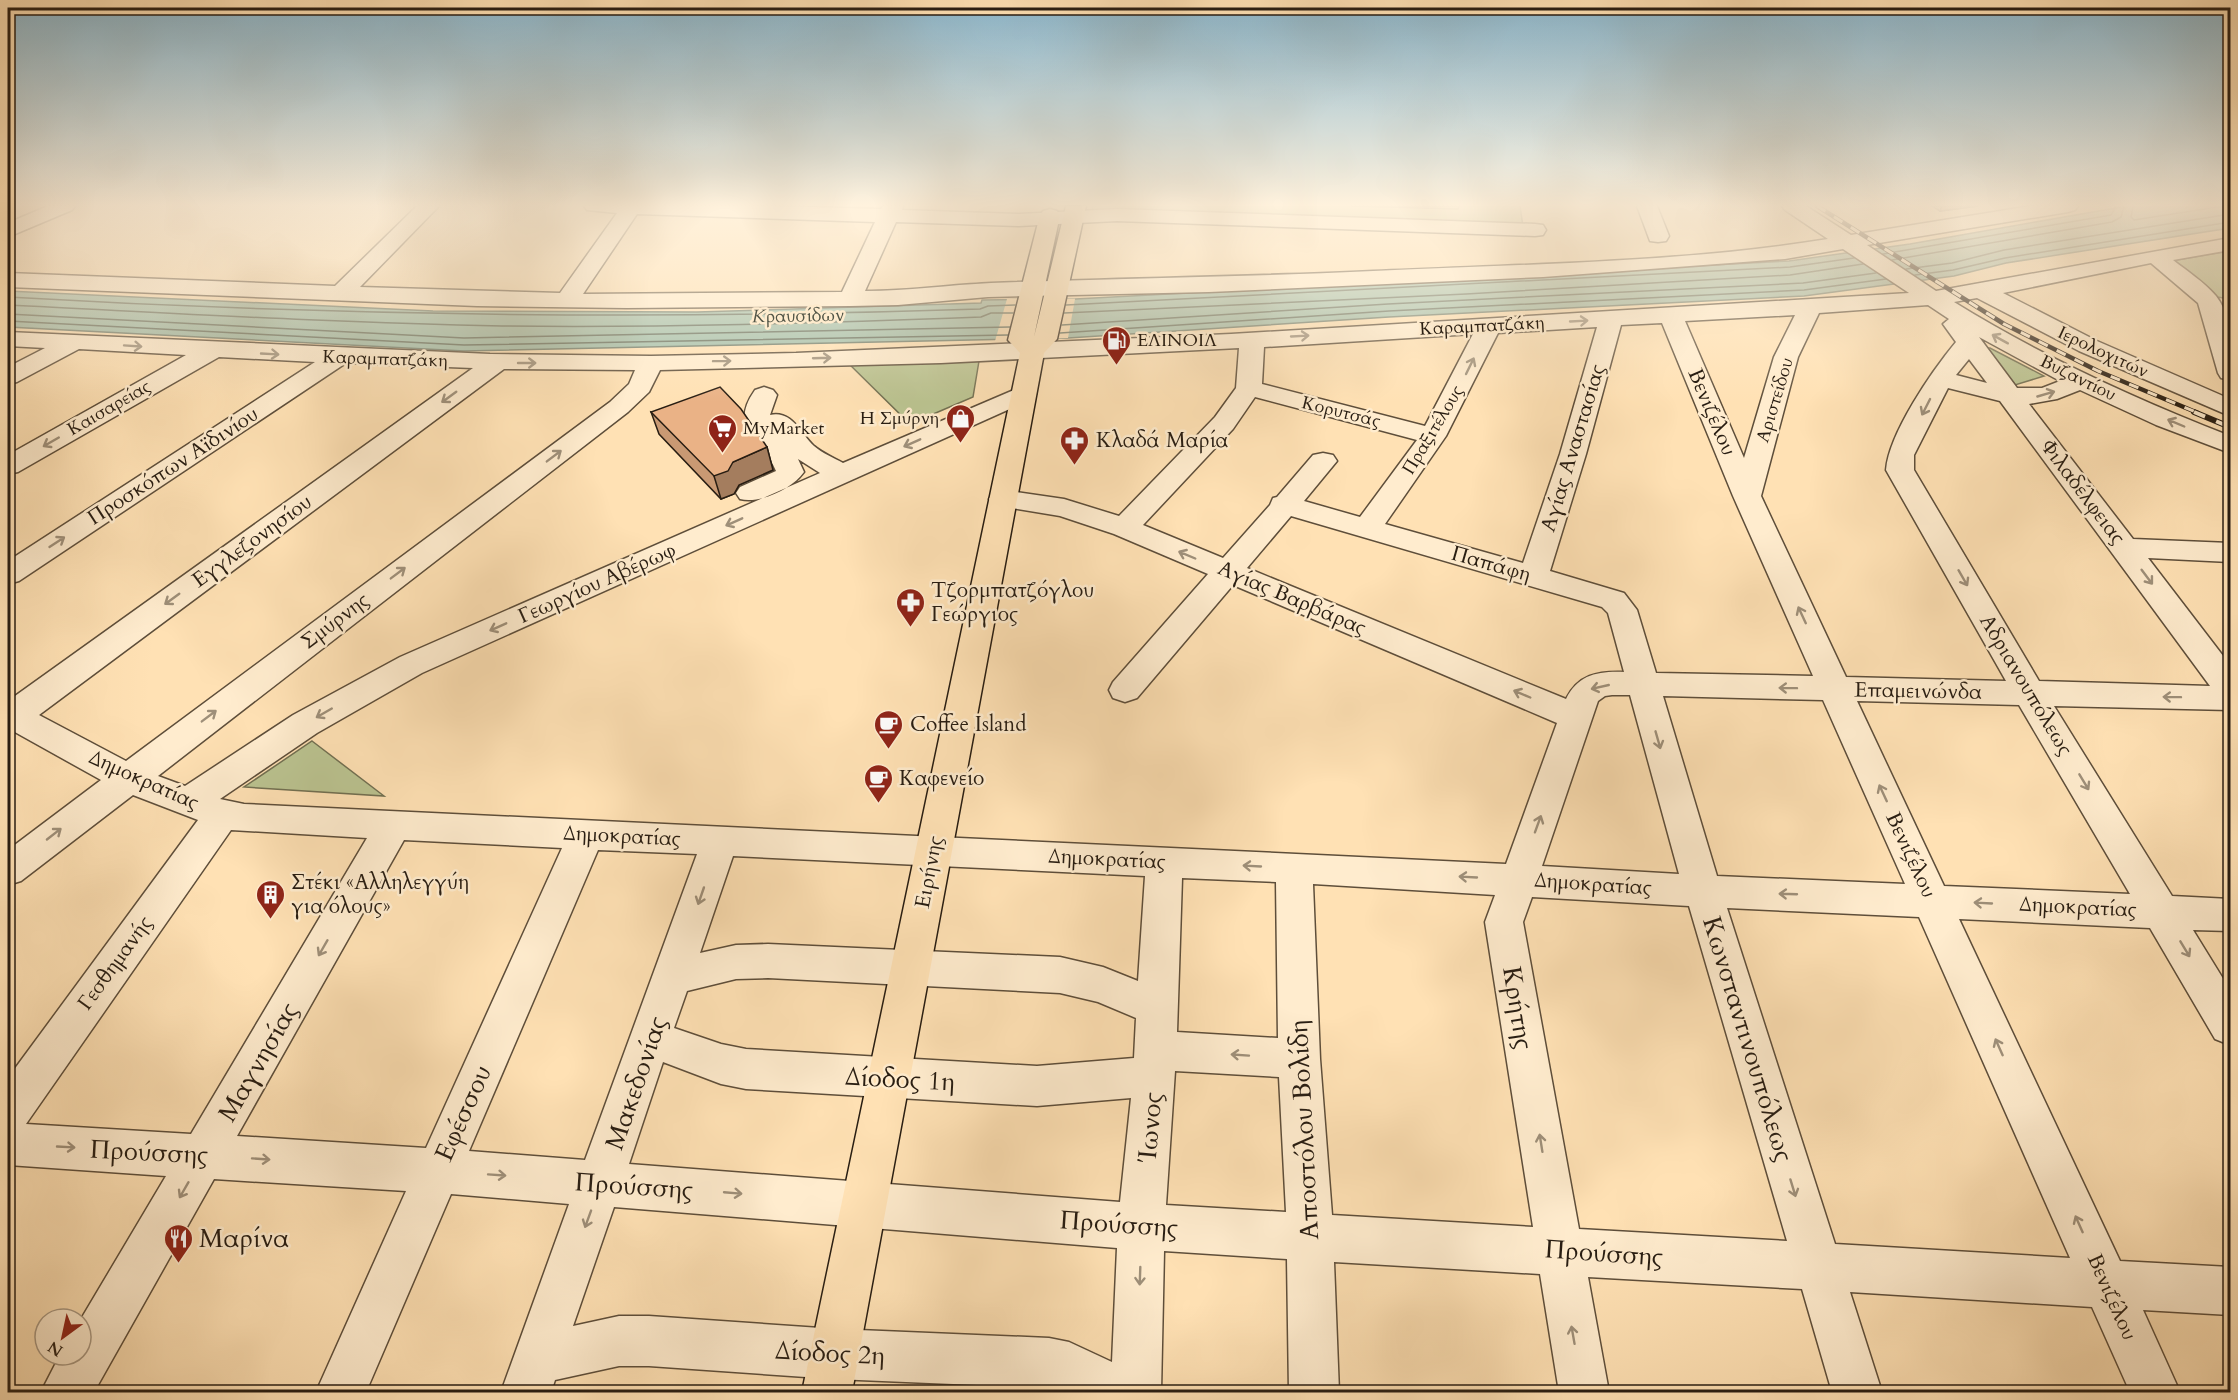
<svg xmlns="http://www.w3.org/2000/svg" width="2238" height="1400" viewBox="0 0 2238 1400" font-family="Cardo,serif">
  <style>
    .green { fill: #bbc491; stroke: #727052; stroke-width: 1.5 }
    .water { fill: #a1beaa; stroke: #717e6d; stroke-width: 1.5 }
    .pier { fill: #ffe1b4 }
    .lines { fill: none; stroke-linecap: round; stroke-linejoin: round }
    .shore { stroke: #646e5e; stroke-width: 1.5 }
    .minor-casing { stroke: #5e4e3a; stroke-width: 3 }
    .major-casing { stroke: #281d12; stroke-width: 3 }
    .minor { fill: #ffecce; fill-rule: evenodd }
    .major { fill: #ffe1b4; fill-rule: evenodd }
    .rail-far1-casing { stroke: #281d12; stroke-width: 4.5 }
    .rail-casing { stroke: #281d12; stroke-width: 6 }
    .rail-far1 { stroke: #ffecce; stroke-width: 3; stroke-dasharray: 10; stroke-linecap: butt }
    .rail { stroke: #ffecce; stroke-width: 4; stroke-dasharray: 12; stroke-linecap: butt }
    .wall { fill: #c99973; stroke: #281d12; stroke-width: 1.5 }
    .shaded-wall { fill: #a47d5e; stroke: #281d12; stroke-width: 1.5 }
    .building { fill: #eab286; stroke: #281d12; stroke-width: 1.5 }
    .oneway { stroke: #9e8f79 }
    .labels { text-anchor: middle; dominant-baseline: central; stroke-width: 5; stroke-linejoin: round; paint-order: stroke }
    .far-water-label { font-size: 18px; font-style: italic; fill: #525547; stroke: #ffecce }
    .far-street-label { font-size: 18px; fill: #281d12; stroke: #ffecce }
    .far-poi-label { font-size: 18px; fill: #281d12; stroke: #ffecce; text-anchor: start }
    .street-label { font-size: 21px; fill: #281d12; stroke: #ffecce }
    .poi-label { font-size: 21px; fill: #281d12; stroke: #ffecce; text-anchor: start }
    .near-street-label { font-size: 26px; fill: #281d12; stroke: #ffecce }
    .near-poi-label { font-size: 26px; fill: #281d12; stroke: #ffecce; text-anchor: start }
  </style>
  <rect width="100%" height="100%" fill="#ffe1b4"/>
  <filter id="stains"><feTurbulence type="fractalNoise" baseFrequency=".00333" numOctaves="4"/><feColorMatrix values="0 0 0 0 .2 0 0 0 0 .09 0 0 0 0 .02 0 0 0 .5 -.17"/></filter>
  <radialGradient id="worn" r=".72"><stop offset=".6" stop-color="#630" stop-opacity="0"/><stop offset="1" stop-color="#630" stop-opacity=".3"/></radialGradient>
  <g class="green">
    <path d="M1093,206H1520L1523,227L1421,221L1092,210Z"/>
    <path d="M2230,251V299L2217,297L2171,261Z"/>
    <path d="M1985,348H1990L2044,376L2015,385Z"/>
    <path d="M980,355L973,397L910,424L845,360Z"/>
    <path d="M312,741L384,796L244,787Z"/>
  </g>
  <path class="water" d="M2127,206H2230V228L2006,263L1954,276L1804,296L1389,317L1068,338L464,351L8,327V291L433,311L697,312L981,303L982,300L1075,299L1789,261L1910,244Z"/>
  <path class="pier" d="M1007,299H1075L1068,338L995,341Z"/>
  <g class="lines">
    <g class="shore">
      <path d="M2133,206L2131,217L2134,220L2224,206"/>
      <path d="M1883,254L2111,215L2116,206"/>
      <path d="M1892,260L2112,222L2121,217L2124,206"/>
      <path d="M1906,269L1952,263L2004,250L2230,214"/>
      <path d="M1915,275L1953,270L2005,258L2230,222"/>
      <path d="M8,297C332,316 655,320 980,309L988,306L1015,305"/>
      <path d="M8,305C172,313 337,323 502,326C662,328 821,323 981,317L991,313H1013"/>
      <path d="M1066,305L1790,267L1854,258"/>
      <path d="M1064,313L1466,294L1790,275L1863,264"/>
      <path d="M8,314L464,338L1010,327"/>
      <path d="M8,321L464,345L1008,335"/>
      <path d="M1062,325L1388,304L1803,283L1876,273"/>
      <path d="M1060,333L1389,311L1804,290L1886,279"/>
    </g>
    <defs>
      <g id="minor">
        <path d="M48,206H75L72,210L8,237V223Z"/>
        <path d="M417,206H439L360,287L560,293L617,213L587,210L584,206H777L881,209L883,206H903L902,210L1019,214L1117,209L1535,224L1543,225L1546,230L1543,235L1535,236L1117,221L1019,226L896,222L865,291C907,291 949,285 991,283C1118,278 1246,277 1373,271C1524,264 1678,263 1828,239L1785,210L1782,206H1806L1851,235L2031,206H2078L2075,210L2068,212L1867,245L1936,291L2230,238V250L2173,260C2187,271 2204,282 2216,296C2233,317 2233,355 2230,380L2221,378L2218,373L2198,303L2151,263L2003,293L2097,341L2230,399V416L2079,351L1977,298L1954,302C2041,356 2135,399 2230,436V453L2156,425L2080,390L2057,399L2029,404L2133,539L2230,543V562L2148,558L2230,665V710L2054,706L2172,896L2230,899V931L2193,930L2230,990V1045L2215,1039L2150,928L1959,919L2120,1261L2230,1267V1315L2143,1310L2180,1392H2130L2092,1307L1850,1292L1882,1392H1832L1802,1289L1588,1277L1609,1392H1559L1540,1274L1334,1262L1339,1392H1289L1287,1259L1164,1251L1161,1392H1067L1049,1388L835,1379L649,1366H619L555,1380L551,1392H501L569,1204L451,1194L366,1392H316L406,1191L214,1179L94,1392H41L60,1355H81V1319L166,1176L8,1165V1078L198,820L133,795L21,881L8,885V850L101,780L13,731L8,732V701L473,368L346,363L19,581L8,584V561L315,362L219,357L18,472L8,474V455L186,355L79,349L17,382L8,384V367L45,348L8,346V332L490,354L651,356L796,353L1231,334L1909,293L1843,249L1785,259L1543,277L1209,292L988,297L898,305L850,306L627,308L477,306L8,287V273L335,286ZM637,214L875,222L842,292L583,294ZM1928,305L1949,319L1943,324L1956,342C1932,371 1889,433 1886,470L2006,681L1846,677L1761,496L1798,357L1819,313ZM1795,315L1774,357L1744,458L1685,321ZM1662,323L1733,496L1813,676L1656,673L1637,610L1624,593L1550,571L1586,454L1621,325ZM1597,327L1560,454L1523,563L1385,524L1446,436L1498,333ZM1473,334L1425,426L1262,384L1264,347ZM1979,337L2060,381L2042,388H2017ZM1239,348L1236,388L1215,417L1119,516L1064,499L1003,490L993,493L989,499L993,505L1060,516L1114,534L1208,574L1113,682L1109,690L1113,698L1125,702L1137,698L1233,585L1557,723L1506,864L244,804L220,799L317,733L422,673L1032,399L1036,394L1032,389L1023,386L843,463C834,458 822,453 814,446C800,433 792,410 770,415L777,395L773,390L764,387L755,390C727,430 763,438 776,471L740,487L736,493L740,499C760,504 792,489 804,472L798,459L820,473L400,657L293,715L185,786L158,776L628,412L649,392L660,370L941,363ZM1969,359L1987,383L1956,375ZM504,369L635,370L629,384L610,402L126,761L39,715ZM1948,388L2000,401L2210,686L2039,681L1914,470V455ZM1255,397L1417,440L1360,517L1304,501L1337,461L1333,455L1323,453L1313,455L1277,497L1273,498L1270,505L1223,558L1143,525L1233,429ZM1291,516L1602,607L1608,613L1624,672C1597,671 1578,675 1566,699L1247,568ZM1612,695H1630L1679,874L1542,866L1598,701L1605,696ZM1663,696L1823,700L1905,884L1717,876ZM1857,701L2019,705L2130,894L1944,886ZM231,830L367,838L191,1134L26,1124ZM404,840L562,848L426,1148L237,1136ZM598,850L697,854L585,1160L469,1151ZM733,856L1145,876L1138,981L1103,967L1060,957L768,944L736,945L700,953ZM1182,878L1276,882L1278,1038L1177,1032ZM1313,884L1495,895L1485,922L1533,1227L1332,1215L1320,1059ZM1532,897L1689,906L1787,1241L1579,1229L1523,922ZM1727,908L1919,917L2070,1258L1835,1244ZM768,978L1060,993L1098,1002L1136,1018L1134,1058L1037,1066L746,1049L721,1044L674,1028L687,991L736,979ZM663,1062L721,1084L746,1089L1037,1106L1131,1098L1120,1202L629,1164ZM1175,1071L1279,1077L1286,1212L1166,1205ZM614,1207L1117,1248L1112,1362L1069,1342L1049,1338L835,1329L649,1316H619L573,1326Z"/>
        <path d="M1637,206H1657L1669,236L1666,241L1658,242L1650,241Z"/>
      </g>
      <path id="major" d="M1066,206H1086L1057,339L1044,353L852,1392H802L1020,353L1008,340L1040,215L1043,211L1050,209L1057,211L1060,215L1034,337Z"/>
    </defs>
    <use href="#minor" class="minor-casing"/>
    <use href="#major" class="major-casing"/>
    <use href="#minor" class="minor"/>
    <use href="#major" class="major"/>
    <defs>
      <path id="rail-far1" d="M1817,206L2004,324L2098,371L2198,413"/>
      <path id="rail" d="M2194,412L2230,427"/>
    </defs>
    <use href="#rail-far1" class="rail-far1-casing"/>
    <use href="#rail" class="rail-casing"/>
    <use href="#rail-far1" class="rail-far1"/>
    <use href="#rail" class="rail"/>
  </g>
  <g class="wall">
    <path d="M1351,206H1459L1458,209Z"/>
    <path d="M1932,206H1978L1940,211Z"/>
    <path d="M651,412L767,447L773,470L739,485L734,494L721,499L659,434Z"/>
  </g>
  <g class="shaded-wall">
    <path d="M1942,206H1978L1940,211Z"/>
    <path d="M767,447L773,470L739,485L734,494L721,499L714,476L733,462Z"/>
  </g>
  <path class="building" d="M720,387L741,409L767,447L733,462L728,471L714,476L651,412Z"/>
  <defs><path id="oneway-shaft" d="M-6 0H5M1.5-3L5.5 0L1.5 3" fill="none" stroke-width="1.6" stroke-linecap="round" stroke-linejoin="round" transform="scale(1.5)"/></defs>
  <g class="oneway">
    <use href="#oneway-shaft" transform="translate(1579 321) rotate(-3)"/>
    <use href="#oneway-shaft" transform="translate(1300 336) rotate(-3)"/>
    <use href="#oneway-shaft" transform="translate(2000 339) rotate(-151)"/>
    <use href="#oneway-shaft" transform="translate(133 346) rotate(4)"/>
    <use href="#oneway-shaft" transform="translate(270 354) rotate(3)"/>
    <use href="#oneway-shaft" transform="translate(822 358) rotate(-2)"/>
    <use href="#oneway-shaft" transform="translate(722 361) rotate(-1)"/>
    <use href="#oneway-shaft" transform="translate(527 363)"/>
    <use href="#oneway-shaft" transform="translate(1470 366) rotate(-64)"/>
    <use href="#oneway-shaft" transform="translate(2046 394) rotate(-16)"/>
    <use href="#oneway-shaft" transform="translate(449 397) rotate(144)"/>
    <use href="#oneway-shaft" transform="translate(1926 407) rotate(117)"/>
    <use href="#oneway-shaft" transform="translate(2176 423) rotate(-157)"/>
    <use href="#oneway-shaft" transform="translate(51 442) rotate(150)"/>
    <use href="#oneway-shaft" transform="translate(912 443) rotate(156)"/>
    <use href="#oneway-shaft" transform="translate(554 456) rotate(-37)"/>
    <use href="#oneway-shaft" transform="translate(734 522) rotate(156)"/>
    <use href="#oneway-shaft" transform="translate(57 542) rotate(-33)"/>
    <use href="#oneway-shaft" transform="translate(1187 555) rotate(-157)"/>
    <use href="#oneway-shaft" transform="translate(398 573) rotate(-37)"/>
    <use href="#oneway-shaft" transform="translate(2147 577) rotate(53)"/>
    <use href="#oneway-shaft" transform="translate(1963 578) rotate(60)"/>
    <use href="#oneway-shaft" transform="translate(172 599) rotate(144)"/>
    <use href="#oneway-shaft" transform="translate(1802 615) rotate(-115)"/>
    <use href="#oneway-shaft" transform="translate(498 627) rotate(156)"/>
    <use href="#oneway-shaft" transform="translate(1600 687) rotate(167)"/>
    <use href="#oneway-shaft" transform="translate(1788 688) rotate(-179)"/>
    <use href="#oneway-shaft" transform="translate(1522 694) rotate(-157)"/>
    <use href="#oneway-shaft" transform="translate(2172 697) rotate(-179)"/>
    <use href="#oneway-shaft" transform="translate(324 713) rotate(150)"/>
    <use href="#oneway-shaft" transform="translate(209 716) rotate(-37)"/>
    <use href="#oneway-shaft" transform="translate(1658 740) rotate(74)"/>
    <use href="#oneway-shaft" transform="translate(2084 782) rotate(59)"/>
    <use href="#oneway-shaft" transform="translate(1883 793) rotate(-115)"/>
    <use href="#oneway-shaft" transform="translate(1538 824) rotate(-70)"/>
    <use href="#oneway-shaft" transform="translate(54 834) rotate(-38)"/>
    <use href="#oneway-shaft" transform="translate(1252 866) rotate(-177)"/>
    <use href="#oneway-shaft" transform="translate(1468 877) rotate(-177)"/>
    <use href="#oneway-shaft" transform="translate(1788 894) rotate(-178)"/>
    <use href="#oneway-shaft" transform="translate(701 896) rotate(109)"/>
    <use href="#oneway-shaft" transform="translate(1983 903) rotate(-177)"/>
    <use href="#oneway-shaft" transform="translate(323 948) rotate(120)"/>
    <use href="#oneway-shaft" transform="translate(2185 949) rotate(59)"/>
    <use href="#oneway-shaft" transform="translate(1999 1047) rotate(-114)"/>
    <use href="#oneway-shaft" transform="translate(1240 1055) rotate(-176)"/>
    <use href="#oneway-shaft" transform="translate(1541 1143) rotate(-99)"/>
    <use href="#oneway-shaft" transform="translate(66 1147) rotate(3)"/>
    <use href="#oneway-shaft" transform="translate(261 1159) rotate(4)"/>
    <use href="#oneway-shaft" transform="translate(497 1175) rotate(4)"/>
    <use href="#oneway-shaft" transform="translate(1793 1188) rotate(73)"/>
    <use href="#oneway-shaft" transform="translate(184 1190) rotate(120)"/>
    <use href="#oneway-shaft" transform="translate(733 1193) rotate(5)"/>
    <use href="#oneway-shaft" transform="translate(588 1219) rotate(110)"/>
    <use href="#oneway-shaft" transform="translate(2079 1224) rotate(-114)"/>
    <use href="#oneway-shaft" transform="translate(1140 1276) rotate(92)"/>
    <use href="#oneway-shaft" transform="translate(1573 1335) rotate(-100)"/>
  </g>
  <linearGradient id="sky" x2="0" y2="1"><stop stop-color="#8bb8cf"/><stop offset="0.51" stop-color="#fff2dd"/><stop offset="1" stop-color="#fff2dd" stop-opacity="0"/></linearGradient>
  <rect width="2238" height="402" fill="url(#sky)"/>
  <defs>
    <symbol id="fuel-pin" viewBox="-11 -11 22 30"><path d="M0 17L-7.5 6A9.5 9.5 0 1 1 7.5 6Z" fill="#8f2418" stroke="#ffecce"/><path d="M-5.5-6h7V0h2V4h1.3V-2.5L3-4.5l.8-.8L6-3V5H2.5V1h-1V6h-7ZM-4.2-4.7v3.2H.2V-4.7Z" fill="#fff"/></symbol>
    <symbol id="shop-pin" viewBox="-11 -11 22 30"><path d="M0 17L-7.5 6A9.5 9.5 0 1 1 7.5 6Z" fill="#8f2418" stroke="#ffecce"/><path d="M-5-2.5h2.3a2.7 3.5 0 0 1 5.4 0H5L5.5 6h-11ZM-1.5-2.5h3a1.5 2.3 0 0 0-3 0Z" fill="#fff"/></symbol>
    <symbol id="supermarket-pin" viewBox="-11 -11 22 30"><path d="M0 17L-7.5 6A9.5 9.5 0 1 1 7.5 6Z" fill="#8f2418" stroke="#ffecce"/><path d="M-6-5.5h2.5l.6 2H6L4.5 2H-2.5L-4.4-4H-6ZM-1.5 3.2a1.3 1.3 0 1 0 .1 0ZM3 3.2a1.3 1.3 0 1 0 .1 0Z" fill="#fff"/></symbol>
    <symbol id="pharmacy-pin" viewBox="-11 -11 22 30"><path d="M0 17L-7.5 6A9.5 9.5 0 1 1 7.5 6Z" fill="#8f2418" stroke="#ffecce"/><path d="M-2-6h4v4h4v4h-4v4h-4v-4h-4v-4h4Z" fill="#fff"/></symbol>
    <symbol id="cafe-pin" viewBox="-11 -11 22 30"><path d="M0 17L-7.5 6A9.5 9.5 0 1 1 7.5 6Z" fill="#8f2418" stroke="#ffecce"/><path d="M-5.5-4.5H6V0H3Q3 3.5 0 3.5H-2.5Q-5.5 3.5-5.5 0ZM3-3.2v2h1.7v-2ZM-6 4.5H4V6H-6Z" fill="#fff"/></symbol>
    <symbol id="building-pin" viewBox="-11 -11 22 30"><path d="M0 17L-7.5 6A9.5 9.5 0 1 1 7.5 6Z" fill="#8f2418" stroke="#ffecce"/><path d="M-4-6H4V6H1V3H-1V6H-4ZM-2.5-4.3h1.7v1.8h-1.7ZM.8-4.3h1.7v1.8H.8ZM-2.5-1h1.7V.8h-1.7ZM.8-1h1.7V.8H.8Z" fill="#fff"/></symbol>
    <symbol id="restaurant-pin" viewBox="-11 -11 22 30"><path d="M0 17L-7.5 6A9.5 9.5 0 1 1 7.5 6Z" fill="#8f2418" stroke="#ffecce"/><path d="M-5-6h1v4h1v-4h1v4h1v-4h1v5L-1.5 .5V6h-2V.5L-5-1ZM5-6V6H3V1.5H1.5Q1.5-4 5-6Z" fill="#fff"/></symbol>
  </defs>
  <g fill-rule="evenodd">
    <use href="#fuel-pin" x="1100" y="324" width="33" height="45"/>
    <use href="#shop-pin" x="944" y="402" width="33" height="45"/>
    <use href="#supermarket-pin" x="706" y="412" width="33" height="45"/>
    <use href="#pharmacy-pin" x="1058" y="424" width="33" height="45"/>
    <use href="#pharmacy-pin" x="894" y="586" width="33" height="45"/>
    <use href="#cafe-pin" x="872" y="708" width="33" height="45"/>
    <use href="#cafe-pin" x="862" y="762" width="33" height="45"/>
    <use href="#building-pin" x="254" y="878" width="33" height="45"/>
    <use href="#restaurant-pin" x="162" y="1222" width="33" height="45"/>
  </g>
  <g class="labels">
    <g class="far-water-label">
      <text transform="translate(798 316) rotate(-1)">Κραυσίδων</text>
    </g>
    <g class="far-street-label">
      <text transform="translate(1482 326) rotate(-3)">Καραμπατζάκη</text>
      <text transform="translate(2103 352) rotate(25)">Ιερολοχιτών</text>
      <text transform="translate(385 359) rotate(2)">Καραμπατζάκη</text>
      <text transform="translate(2078 378) rotate(26)">Βυζαντίου</text>
      <text transform="translate(1775 400) rotate(-73)">Αριστείδου</text>
      <text transform="translate(109 408) rotate(-30)">Καισαρείας</text>
      <text transform="translate(1341 412) rotate(14)">Κορυτσάς</text>
      <text transform="translate(1433 430) rotate(-59)">Πραξιτέλους</text>
    </g>
    <g class="far-poi-label">
      <text x="1137" y="340">ΕΛΙΝΟΙΛ</text>
      <text x="939" y="418" text-anchor="end">Η Σμύρνη</text>
      <text x="743" y="428">MyMarket</text>
    </g>
    <g class="street-label">
      <text transform="translate(1712 412) rotate(67)">Βενιζέλου</text>
      <text transform="translate(1573 448) rotate(-73)">Αγίας Αναστασίας</text>
      <text transform="translate(173 466) rotate(-33)">Προσκόπων Αϊδινίου</text>
      <text transform="translate(2083 492) rotate(53)">Φιλαδέλφειας</text>
      <text transform="translate(252 541) rotate(-36)">Εγγλεζονησίου</text>
      <text transform="translate(1491 564) rotate(16)">Παπάφη</text>
      <text transform="translate(597 583) rotate(-24)">Γεωργίου Αβέρωφ</text>
      <text transform="translate(1292 598) rotate(23)">Αγίας Βαρβάρας</text>
      <text transform="translate(335 621) rotate(-37)">Σμύρνης</text>
      <text transform="translate(2026 685) rotate(59)">Αδριανουπόλεως</text>
      <text transform="translate(1918 691) rotate(1)">Επαμεινώνδα</text>
      <text transform="translate(144 780) rotate(24)">Δημοκρατίας</text>
      <text transform="translate(622 836) rotate(3)">Δημοκρατίας</text>
      <text transform="translate(1911 855) rotate(65)">Βενιζέλου</text>
      <text transform="translate(1107 859) rotate(3)">Δημοκρατίας</text>
      <text transform="translate(929 872) rotate(-79)">Ειρήνης</text>
      <text transform="translate(1593 884) rotate(4)">Δημοκρατίας</text>
      <text transform="translate(2078 907) rotate(3)">Δημοκρατίας</text>
      <text transform="translate(115 963) rotate(-54)">Γεσθημανής</text>
      <text transform="translate(2112 1297) rotate(66)">Βενιζέλου</text>
    </g>
    <g class="poi-label">
      <text x="1096" y="440">Κλαδά Μαρία</text>
      <text x="931" y="590">Τζορμπατζόγλου<tspan x="931" dy="24">Γεώργιος</tspan></text>
      <text x="910" y="724">Coffee Island</text>
      <text x="899" y="778">Καφενείο</text>
      <text x="291" y="882">Στέκι «Αλληλεγγύη<tspan x="291" dy="24">για όλους»</tspan></text>
    </g>
    <g class="near-street-label">
      <text transform="translate(1518 1008) rotate(81)">Κρήτης</text>
      <text transform="translate(1748 1039) rotate(73)">Κωνσταντινουπόλεως</text>
      <text transform="translate(258 1062) rotate(-60)">Μαγνησίας</text>
      <text transform="translate(900 1079) rotate(3)">Δίοδος 1η</text>
      <text transform="translate(636 1083) rotate(-71)">Μακεδονίας</text>
      <text transform="translate(463 1113) rotate(-66)">Εφέσσου</text>
      <text transform="translate(1150 1127) rotate(-85)">Ίωνος</text>
      <text transform="translate(1304 1130) rotate(-93)">Αποστόλου Βολίδη</text>
      <text transform="translate(149 1152) rotate(3)">Προύσσης</text>
      <text transform="translate(634 1186) rotate(4)">Προύσσης</text>
      <text transform="translate(1119 1224) rotate(4)">Προύσσης</text>
      <text transform="translate(1604 1253) rotate(4)">Προύσσης</text>
      <text transform="translate(830 1353) rotate(3)">Δίοδος 2η</text>
    </g>
    <g class="near-poi-label">
      <text x="199" y="1238">Μαρίνα</text>
    </g>
  </g>
  <rect width="2238" height="1400" fill="none" stroke="#ffe1b4" stroke-width="30"/>
  <rect x="9" y="9" width="2220" height="1382" fill="none" stroke="#281d12" stroke-width="3"/>
  <rect x="15" y="15" width="2208" height="1370" fill="none" stroke="#281d12" stroke-width="1.5"/>
  <g transform="translate(63 1337) rotate(213)"><circle r="28" fill="#ffecce" stroke="#a99983" stroke-width="1.5"/>
  <path d="M0-4.5L10 22L0 15L-10 22Z" fill="#8f2418"/>
  <text y="-9" font-size="16" font-weight="bold" text-anchor="middle" fill="#281d12">N</text>
  </g>
  <rect width="100%" height="100%" filter="url(#stains)"/>
  <rect width="100%" height="100%" fill="url(#worn)"/>
</svg>
